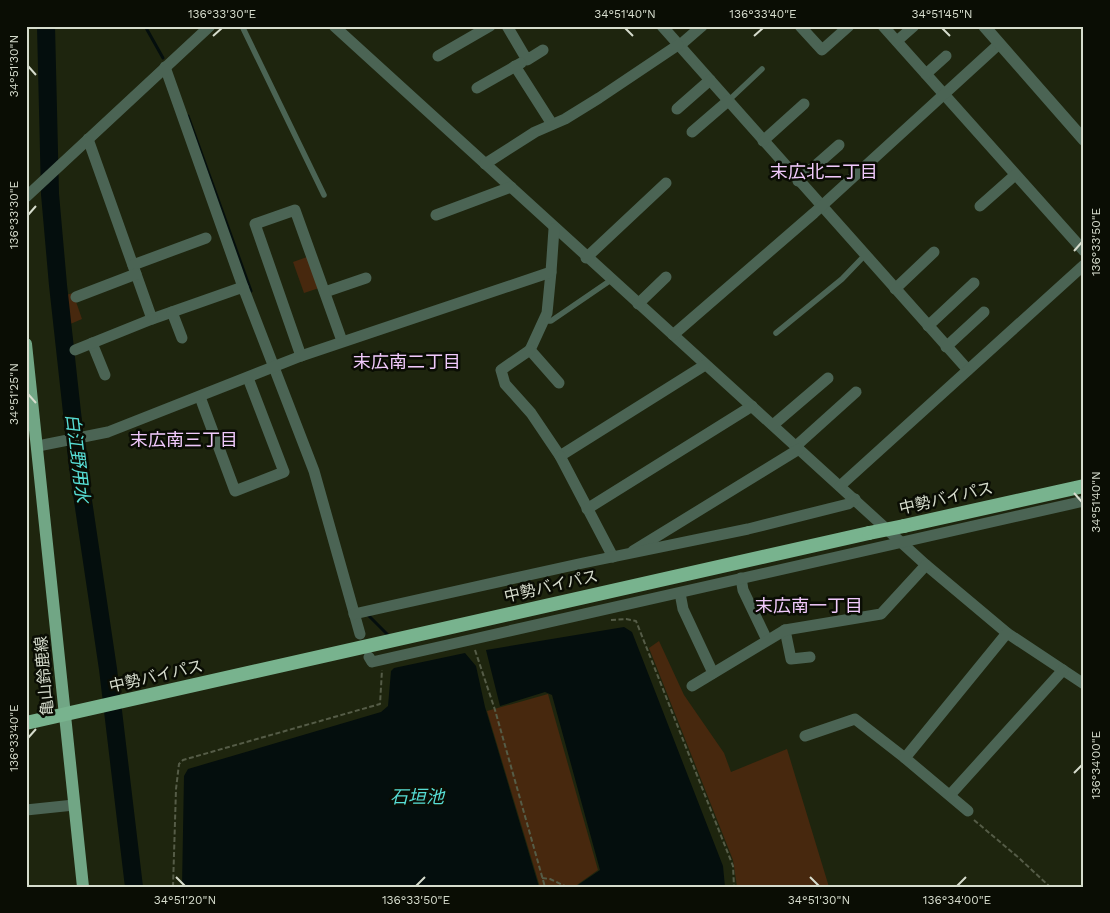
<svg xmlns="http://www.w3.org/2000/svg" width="1110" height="913" viewBox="0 0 1110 913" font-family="'Work Sans','Noto Sans JP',sans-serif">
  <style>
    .green { fill: #47280e }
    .water { fill: #040e0d }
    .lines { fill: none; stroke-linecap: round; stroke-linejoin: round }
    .stream { stroke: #040e0d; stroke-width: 3 }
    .river { stroke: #040e0d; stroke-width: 18 }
    .path { stroke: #555c47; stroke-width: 2; stroke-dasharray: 5 2.5; stroke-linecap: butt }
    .service { stroke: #4b6454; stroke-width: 5.5 }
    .minor { stroke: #4b6454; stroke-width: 11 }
    .tertiary { stroke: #4b6454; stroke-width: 12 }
    .primary { stroke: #71a685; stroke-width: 12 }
    .trunk { stroke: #78b38e; stroke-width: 14 }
    .trunk-bridge { stroke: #78b38e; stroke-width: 14 }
    .ticks { fill: none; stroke: #d6dccd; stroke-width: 2 }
    .labels { text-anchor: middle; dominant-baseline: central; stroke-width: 5; stroke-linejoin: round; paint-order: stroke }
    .street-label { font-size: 16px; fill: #d6dccd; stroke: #0a0d04 }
    .neighbourhood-label { font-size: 18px; fill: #f0c9fb; stroke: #0a0d04 }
    .water-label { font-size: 18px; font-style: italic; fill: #57ddd5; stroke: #0a0d04 }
    .neatline { fill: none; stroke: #d6dccd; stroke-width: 2 }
    .ticks-label { font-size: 12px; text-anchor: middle; fill: #d6dccd }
  </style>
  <rect width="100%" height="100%" fill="#1e250e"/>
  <g class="green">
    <path d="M307,257L319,288L304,293L293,262Z"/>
    <path d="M73,293L82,319L68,325L66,295Z"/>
    <path d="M659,641L684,695L724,753L731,772L787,749L829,887H737L733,860L649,648Z"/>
    <path d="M548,694L598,870L574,887H540L487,711Z"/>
  </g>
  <g class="water">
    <path d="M624,627L632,632L723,866L725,887H578V885L600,870L552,695L545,692L500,706L486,650Z"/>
    <path d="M465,653L476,666L485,707L539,887H182L184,776L188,769L381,712L388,706L391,671L394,668Z"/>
  </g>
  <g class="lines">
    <g class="stream">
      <path d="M145,26L163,58"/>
      <path d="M188,116L251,291"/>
      <path d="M366,613L390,637"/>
    </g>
    <path class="river" d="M46,26L50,194L58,285L78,467L108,669L134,887"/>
    <g class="path">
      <path d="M611,620L626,619L636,621L733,866L734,887"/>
      <path d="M475,650L495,710L545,887"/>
      <path d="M974,820L1019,858L1049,886"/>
      <path d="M542,878L550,879L567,887"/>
      <path d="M173,887L176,789L179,764L183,760L380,704L382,670"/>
    </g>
    <g class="service">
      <path d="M242,26L324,195"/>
      <path d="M728,101L762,69"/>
      <path d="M544,321H551L611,280"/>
      <path d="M776,333L842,279L865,255"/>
    </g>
    <g class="minor">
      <path d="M334,26L926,565L1007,633L1084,684"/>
      <path d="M507,26L527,60L543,50"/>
      <path d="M662,26L968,370"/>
      <path d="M800,26L822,50L849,26"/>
      <path d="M883,26L1084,251"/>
      <path d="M897,41L914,26"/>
      <path d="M679,46L702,26"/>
      <path d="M438,56L490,26"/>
      <path d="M515,66L552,124"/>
      <path d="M165,67L243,287"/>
      <path d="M926,74L946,56"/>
      <path d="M477,88L521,63"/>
      <path d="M677,109L710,80"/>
      <path d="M692,132L728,101"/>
      <path d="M88,139L152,319L243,287L314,471L360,634"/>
      <path d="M763,141L804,104"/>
      <path d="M485,164L535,132L565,119L599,98L678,45"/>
      <path d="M798,181L839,145"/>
      <path d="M26,197L210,26"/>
      <path d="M980,206L1015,175"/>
      <path d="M436,215L511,187"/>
      <path d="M586,258L666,183"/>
      <path d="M133,265L206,238"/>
      <path d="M551,272L547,313L530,350L559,383"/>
      <path d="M895,289L934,252"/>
      <path d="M325,292L366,278"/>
      <path d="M76,297L136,274"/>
      <path d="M638,304L666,277"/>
      <path d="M172,312L182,338"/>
      <path d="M928,326L974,283"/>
      <path d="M673,335L814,213L999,44"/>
      <path d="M92,343L105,375"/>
      <path d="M946,347L984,312"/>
      <path d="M75,350L152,319"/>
      <path d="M530,350L501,370L505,384L531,413L560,456L705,365"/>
      <path d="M301,356L255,224L295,210L342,341"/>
      <path d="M200,397L235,491L284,472L248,378"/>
      <path d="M773,425L828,378"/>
      <path d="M38,446L108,432L301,356L551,272L554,229"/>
      <path d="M796,446L856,392"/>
      <path d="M560,456L613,557"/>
      <path d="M840,486L1084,265"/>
      <path d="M587,509L752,406"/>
      <path d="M633,551L799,449"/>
      <path d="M741,578L743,590L767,640"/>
      <path d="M680,593L683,609L713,673"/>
      <path d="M354,614L583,563L748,529L848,504L855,499"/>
      <path d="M785,630L791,659L810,657"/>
      <path d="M369,657L372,662L1084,501"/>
      <path d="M692,686L785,630L881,614L926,565"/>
      <path d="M805,736L855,719L905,758"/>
      <path d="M950,795L1063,670"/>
      <path d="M26,810L74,805"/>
      <path d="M968,811L905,758L1007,633"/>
    </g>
    <path class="tertiary" d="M984,26L1084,140"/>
    <path class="primary" d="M26,344L83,887"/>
    <g class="trunk">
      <path d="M904,526L1084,486"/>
      <path d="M26,723L869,533"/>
    </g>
    <path class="trunk-bridge" d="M869,533L904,526"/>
  </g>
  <path class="ticks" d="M625,28L633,36M942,28L950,36M213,36L222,28M754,36L763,28M28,66L36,75M28,215L36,206M1074,251L1082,242M28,394L36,403M1074,493L1082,502M28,738L36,729M1074,773L1082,765M176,877L185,886M810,877L819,886M416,886L425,877M957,886L966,877"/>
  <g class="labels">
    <g class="street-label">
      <text transform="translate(946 498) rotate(-13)">中勢バイパス</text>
      <text transform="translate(551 586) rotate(-13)">中勢バイパス</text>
      <text transform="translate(44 676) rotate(-95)">亀山鈴鹿線</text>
      <text transform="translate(156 676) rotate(-13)">中勢バイパス</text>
    </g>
    <g class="neighbourhood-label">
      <text x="824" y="171">末広北二丁目</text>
      <text x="407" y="361">末広南二丁目</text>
      <text x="184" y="439">末広南三丁目</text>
      <text x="809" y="605">末広南一丁目</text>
    </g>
    <g class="water-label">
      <text transform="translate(78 458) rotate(83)">白江野用水</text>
      <text x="417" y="796">石垣池</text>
    </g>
  </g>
  <rect width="1110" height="913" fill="none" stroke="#0a0d04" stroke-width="55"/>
  <rect x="28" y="28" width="1054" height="858" class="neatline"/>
  <g class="ticks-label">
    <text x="222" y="18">136°33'30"E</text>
    <text x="625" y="18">34°51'40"N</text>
    <text x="763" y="18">136°33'40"E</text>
    <text x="942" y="18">34°51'45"N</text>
    <text transform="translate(14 66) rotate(-90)" y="4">34°51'30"N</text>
    <text transform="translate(14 215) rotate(-90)" y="4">136°33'30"E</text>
    <text transform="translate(1096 242) rotate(-90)" y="4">136°33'50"E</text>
    <text transform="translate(14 394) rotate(-90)" y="4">34°51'25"N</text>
    <text transform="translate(1096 502) rotate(-90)" y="4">34°51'40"N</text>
    <text transform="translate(14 738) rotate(-90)" y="4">136°33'40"E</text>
    <text transform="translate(1096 765) rotate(-90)" y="4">136°34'00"E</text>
    <text x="185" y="904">34°51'20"N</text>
    <text x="416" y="904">136°33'50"E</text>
    <text x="819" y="904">34°51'30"N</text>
    <text x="957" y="904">136°34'00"E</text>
  </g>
</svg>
